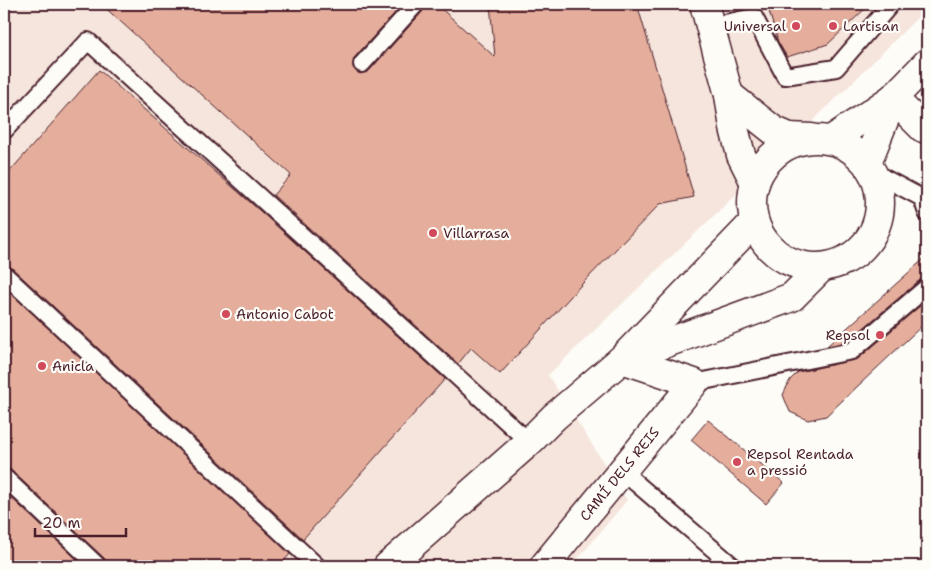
<svg xmlns="http://www.w3.org/2000/svg" width="931" height="570" viewBox="0 0 931 570" font-family="'Shantell Sans',sans-serif">
  <style>
    .built { fill: #f6e5dc }
    .building { fill: #e5ae9c; stroke: #4a1f2b }
    .lines { fill: none; stroke-linecap: round; stroke-linejoin: round }
    .service-casing { stroke: #4a1f2b; stroke-width: 20 }
    .minor-casing { stroke: #4a1f2b; stroke-width: 31 }
    .tertiary-casing { stroke: #4a1f2b; stroke-width: 31 }
    .service { stroke: #fdfcf7; stroke-width: 16 }
    .minor { stroke: #fdfcf7; stroke-width: 28 }
    .tertiary { stroke: #fdfcf7; stroke-width: 28 }
    .poi-dot { fill: #d1495b; stroke: #fdfcf7; stroke-width: 2 }
    .labels { text-anchor: middle; dominant-baseline: central; stroke-width: 4.5; stroke-linejoin: round; paint-order: stroke }
    .poi-label { font-size: 14px; fill: #4a1f2b; stroke: #fdfcf7; text-anchor: start }
    .street-label { font-size: 14px; fill: #4a1f2b; stroke: #fdfcf7 }
  </style>
  <rect width="100%" height="100%" fill="#fdfcf7"/>
  <filter id="ink" filterUnits="userSpaceOnUse"><feTurbulence type="fractalNoise" baseFrequency=".02" numOctaves="2"/><feDisplacementMap in="SourceGraphic" scale="10" xChannelSelector="R" yChannelSelector="G"/><feConvolveMatrix kernelMatrix="1 2 1 2 8 2 1 2 1" color-interpolation-filters="sRGB"/></filter>
  <g filter="url(#ink)">
    <path class="built" d="M4,4H927V8L849,86L548,375L627,500L572,566H4Z"/>
    <g class="building">
      <path d="M101,4H403L354,58L353,68L360,74L369,71L423,11L426,4H436L495,57L490,4H637L694,197L660,204L581,285L500,374L471,348L458,364L273,195L291,175Z"/>
      <path d="M767,4H870L828,44L787,57L778,42Z"/>
      <path d="M99,70L259,210L445,379L303,539L11,267L4,264V178Z"/>
      <path d="M927,256V277L921,279L847,342L827,346Z"/>
      <path d="M4,287L290,554L280,566H108L105,559L11,470L4,467Z"/>
      <path d="M927,300V321L826,416L808,420L790,412L783,395L790,380L798,372L858,359Z"/>
      <path d="M708,420L784,483L766,504L691,440Z"/>
      <path d="M4,491L84,566H4Z"/>
    </g>
    <g class="lines">
      <defs>
        <g id="service">
          <path d="M710,26L754,17L785,76L836,68L891,4"/>
          <path d="M362,64L416,4"/>
          <path d="M4,131L88,41L529,442"/>
          <path d="M873,172L922,198L927,213"/>
          <path d="M4,274L317,566"/>
          <path d="M694,383L852,351L927,287"/>
          <path d="M622,471L733,566"/>
          <path d="M4,477L98,566"/>
        </g>
        <g id="minor">
          <path d="M704,4L729,95L734,128L741,155L755,183"/>
          <path d="M729,95L773,130L789,137L812,138"/>
          <path d="M893,98L923,128H927"/>
          <path id="s1" d="M544,566L694,383L622,359"/>
        </g>
        <g id="tertiary">
          <circle cx="816" cy="203" r="64"/>
          <path d="M831,140L893,98L927,63"/>
          <path d="M867,163L893,98"/>
          <path d="M628,357L792,297L822,267"/>
          <path d="M388,566L529,442L554,417L622,359L754,222"/>
        </g>
      </defs>
      <use href="#service" class="service-casing"/>
      <use href="#minor" class="minor-casing"/>
      <use href="#tertiary" class="tertiary-casing"/>
      <use href="#service" class="service"/>
      <use href="#minor" class="minor"/>
      <use href="#tertiary" class="tertiary"/>
    </g>
  </g>
  <g class="poi-dot">
    <circle cx="796" cy="26" r="5"/>
    <circle cx="833" cy="26" r="5"/>
    <circle cx="433" cy="233" r="5"/>
    <circle cx="226" cy="314" r="5"/>
    <circle cx="880" cy="335" r="5"/>
    <circle cx="42" cy="366" r="5"/>
    <circle cx="737" cy="462" r="5"/>
  </g>
  <g class="labels">
    <g class="poi-label">
      <text x="786" y="26" text-anchor="end">Universal</text>
      <text x="843" y="26">Lartisan</text>
      <text x="443" y="233">Villarrasa</text>
      <text x="236" y="314">Antonio Cabot</text>
      <text x="870" y="335" text-anchor="end">Repsol</text>
      <text x="52" y="366">Anicla</text>
      <text x="747" y="454">Repsol Rentada<tspan x="747" dy="16">a pressió</tspan></text>
    </g>
    <g class="street-label">
      <text stroke="none"><textPath href="#s1" startOffset="119">CAMÍ DELS REIS</textPath></text>
    </g>
  </g>
  <rect width="931" height="570" fill="none" stroke="#fdfcf7" stroke-width="20"/>
  <rect x="10" y="10" width="911" height="550" fill="none" stroke="#4a1f2b" stroke-width="2" filter="url(#ink)"/>
  <path d="M35 528v8h91v-8" fill="none" stroke="#4a1f2b" stroke-width="2.5"/>
  <text x="42" y="528" font-size="15" fill="#4a1f2b" stroke="#fdfcf7" stroke-width="4" paint-order="stroke">20 m</text>
</svg>
